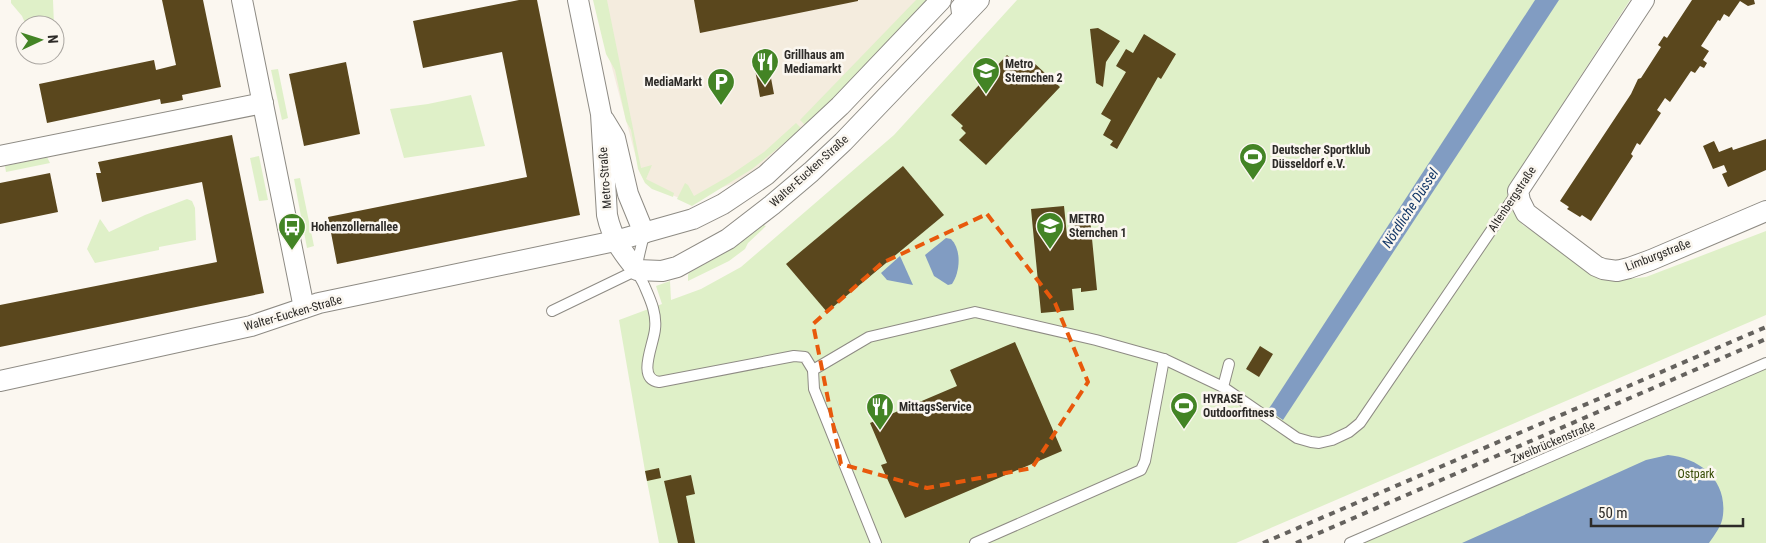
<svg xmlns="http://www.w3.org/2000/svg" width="1766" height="543" viewBox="0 0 1766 543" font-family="'Roboto Condensed',sans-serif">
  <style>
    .built { fill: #f4ecde }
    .green { fill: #dff0c8 }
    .water { fill: #819cc2 }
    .building { fill: #5a471d }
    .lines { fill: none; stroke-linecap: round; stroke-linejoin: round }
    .service-casing { stroke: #8e8b84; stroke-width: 12 }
    .minor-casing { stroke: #8e8b84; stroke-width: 22 }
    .service { stroke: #fff; stroke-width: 10 }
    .minor { stroke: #fff; stroke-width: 20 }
    .rail { stroke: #65625e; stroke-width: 4; stroke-dasharray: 6 6; stroke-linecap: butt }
    .marked { fill: none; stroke: #e8590c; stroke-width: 4; stroke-dasharray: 10 6; stroke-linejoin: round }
    .labels { text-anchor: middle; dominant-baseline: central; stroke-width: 5; stroke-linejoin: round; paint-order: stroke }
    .poi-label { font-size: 12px; font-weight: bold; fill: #2d2b28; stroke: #fbf7f0; text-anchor: start }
    .street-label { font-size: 12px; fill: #2d2b28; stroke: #fbf7f0 }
    .park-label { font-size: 12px; fill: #354a03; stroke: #fbf7f0 }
    .water-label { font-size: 14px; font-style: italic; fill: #133767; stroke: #fbf7f0 }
  </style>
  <rect width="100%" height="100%" fill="#fbf7f0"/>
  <path class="built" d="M594,0H936L764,173L694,197L679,198L649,185L639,169Z"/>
  <g class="green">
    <path d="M11,0H53L54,25H26L22,16L11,3Z"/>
    <path d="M593,0H607L641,168L652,165L646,179L674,193L673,197L652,189L645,183L638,169L631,130L626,121L615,70L606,54Z"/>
    <path d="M916,0H929L853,80L805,125L800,120Z"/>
    <path d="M1017,0H1630L1513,180C1508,198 1511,211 1523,225L1601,276L1627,279L1646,277L1766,231V315L1236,543H659L645,471L619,320L662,304L656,286L670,281L671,300L701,289L741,267L894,135Z"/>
    <path d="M278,69L288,118L282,120L271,70Z"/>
    <path d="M471,95L485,146L404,158L390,109L428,104Z"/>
    <path d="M796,123L802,129L752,169L692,206L677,199L685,183L688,185L694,196L729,176L764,152Z"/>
    <path d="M259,156L268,200L259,201L250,158Z"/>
    <path d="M47,157L50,163L6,172L5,166Z"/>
    <path d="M300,178L314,246L307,248L294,179Z"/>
    <path d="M187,199L192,201L195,208L196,240L159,247V250L95,263L87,249L100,219L109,232L145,215Z"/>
    <path d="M763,225L766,226L748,243L745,249L729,261L688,281V275L689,273L726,252Z"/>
    <path d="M1766,367V543H1356Z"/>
  </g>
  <g class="water">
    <path d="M1535,0H1559L1283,420L1268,410Z"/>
    <path d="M946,238L951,239C962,250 960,272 952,284L948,285L934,276L925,255Z"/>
    <path d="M900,256L913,285L887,280L881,273Z"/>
    <path d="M1668,455C1700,458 1727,480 1723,515C1722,526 1715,534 1709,543H1462L1646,460Z"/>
  </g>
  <g class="building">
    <path d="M162,0H203L221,87L182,95L183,100L173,102L161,104L160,99L47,123L39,84L154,60L156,70L176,65Z"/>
    <path d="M519,0H537L580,215L337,264L328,217L527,177L502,52L423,68L413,21Z"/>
    <path d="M694,0H858V1L700,33Z"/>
    <path d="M1692,0H1754L1755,4L1748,6L1740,1L1729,17L1724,14L1720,21L1718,20L1701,46L1709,51L1703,60L1707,63L1704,68L1700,66L1695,73L1691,71L1670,102L1665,98L1657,110L1661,113L1640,145L1637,143L1631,154L1633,156L1591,221L1582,215L1580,217L1567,209L1569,207L1560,201L1631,94L1638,79L1641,78L1661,47L1658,45L1664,36L1667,38Z"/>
    <path d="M1098,28L1120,41L1106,62L1103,87L1096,83L1090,29Z"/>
    <path d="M1144,34L1176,54L1161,79L1158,77L1117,149L1110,145L1113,141L1103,135L1111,120L1101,114L1126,72L1116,66L1126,49L1133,53Z"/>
    <path d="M1007,55L1024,71L1033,62L1060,87L986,165L959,140L966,133L961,128L963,126L951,115Z"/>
    <path d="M346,62L360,134L304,146L289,74Z"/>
    <path d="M768,62L774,94L760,97L754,64Z"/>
    <path d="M232,135L264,293L0,347V305L217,262L202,182L102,202L96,173H101L98,162Z"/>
    <path d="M1766,139V170L1728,187L1722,174L1727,172L1724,165L1713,169L1703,146L1714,141L1719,152L1732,147L1733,150Z"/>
    <path d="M903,166L944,215L827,312L786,264Z"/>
    <path d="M50,173L58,212L0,224V183Z"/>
    <path d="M1064,206L1067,236H1076L1074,220L1090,218L1097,290L1081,292V288L1072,289L1074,310L1041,313L1031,209Z"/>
    <path d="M1015,342L1062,451L905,518L881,465L887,463L870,423L957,386L950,370Z"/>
    <path d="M1260,346L1273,354L1259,377L1246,369Z"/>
    <path d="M659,468L661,478L647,481L645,471Z"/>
    <path d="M691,475L695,494L686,496L695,543H678L664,481Z"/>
  </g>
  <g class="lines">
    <defs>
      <g id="service">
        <path d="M958,21L956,6L961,0"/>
        <path d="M644,233C643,242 636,262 637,271C638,275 642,280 644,285C650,299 657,313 655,329C654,344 636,379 659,382L794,356L805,357L813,370"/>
        <path d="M552,311L637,270"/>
        <path d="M1223,387L1229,364"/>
        <path d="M876,543L814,389L813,370L869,337L975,312L1096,340L1164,359L1223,387L1297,438L1311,442L1319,443L1332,440L1349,432L1360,423L1516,194"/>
        <path d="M975,543L1141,470L1145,461L1164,359"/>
        <path d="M1350,543L1766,363"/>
      </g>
      <g id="minor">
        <path d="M242,0L304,308"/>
        <path d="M578,0L601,114L607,215C612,238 622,252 637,270L662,271L677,267L728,239L772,205L811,172L843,142L979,0"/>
        <path d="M1644,0L1518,191L1520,201L1526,213L1596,266L1603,269L1617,271L1629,268L1651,260L1766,211"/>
        <path d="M604,120L615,138L628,194L644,233"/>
        <path d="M0,156L263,103"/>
        <path d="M0,381L251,326L319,303L615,241L693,219L723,204L766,175L840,106L941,0"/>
      </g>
    </defs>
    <use href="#service" class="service-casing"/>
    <use href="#minor" class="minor-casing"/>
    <use href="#service" class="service"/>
    <use href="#minor" class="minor"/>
    <g class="rail">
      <path d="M1263,543L1766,327"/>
      <path d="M1296,543L1766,339"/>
    </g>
  </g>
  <path class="marked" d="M987,214L1055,303L1088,382L1032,468L927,488L841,464L813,324L882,263Z"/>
  <defs>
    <symbol id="restaurant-pin" viewBox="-11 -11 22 30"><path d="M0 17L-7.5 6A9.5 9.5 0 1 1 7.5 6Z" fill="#438425" stroke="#fbf7f0"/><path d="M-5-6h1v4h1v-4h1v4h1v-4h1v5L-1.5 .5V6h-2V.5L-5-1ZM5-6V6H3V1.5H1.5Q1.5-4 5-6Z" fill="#fff"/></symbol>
    <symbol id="school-pin" viewBox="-11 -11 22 30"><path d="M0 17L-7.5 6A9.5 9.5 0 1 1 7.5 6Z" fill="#438425" stroke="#fbf7f0"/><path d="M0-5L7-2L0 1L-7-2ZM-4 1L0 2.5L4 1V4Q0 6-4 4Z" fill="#fff"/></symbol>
    <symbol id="parking-pin" viewBox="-11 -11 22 30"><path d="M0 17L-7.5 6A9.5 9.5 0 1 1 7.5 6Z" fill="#438425" stroke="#fbf7f0"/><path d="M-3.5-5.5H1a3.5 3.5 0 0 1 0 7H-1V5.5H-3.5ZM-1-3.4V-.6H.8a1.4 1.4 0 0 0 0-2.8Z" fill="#fff"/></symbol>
    <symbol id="stadium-pin" viewBox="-11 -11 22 30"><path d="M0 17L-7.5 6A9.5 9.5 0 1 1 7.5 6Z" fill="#438425" stroke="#fbf7f0"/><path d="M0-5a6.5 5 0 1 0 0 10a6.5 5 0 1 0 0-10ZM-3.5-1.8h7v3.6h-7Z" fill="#fff"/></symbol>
    <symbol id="bus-pin" viewBox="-11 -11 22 30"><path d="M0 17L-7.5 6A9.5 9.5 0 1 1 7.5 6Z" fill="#438425" stroke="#fbf7f0"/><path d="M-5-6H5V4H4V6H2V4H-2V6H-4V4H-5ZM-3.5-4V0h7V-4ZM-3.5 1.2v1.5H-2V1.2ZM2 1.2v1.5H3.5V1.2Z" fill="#fff"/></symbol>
  </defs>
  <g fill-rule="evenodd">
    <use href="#restaurant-pin" x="749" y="46" width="32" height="43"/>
    <use href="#school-pin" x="970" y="55" width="32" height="43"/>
    <use href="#parking-pin" x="705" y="66" width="32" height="43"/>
    <use href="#stadium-pin" x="1237" y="141" width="32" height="43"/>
    <use href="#school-pin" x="1034" y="210" width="32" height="43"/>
    <use href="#bus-pin" x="276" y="211" width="32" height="43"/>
    <use href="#stadium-pin" x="1168" y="390" width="32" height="43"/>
    <use href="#restaurant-pin" x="864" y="391" width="32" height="43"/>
  </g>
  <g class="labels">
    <g class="poi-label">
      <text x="784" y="55">Grillhaus am<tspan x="784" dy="14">Mediamarkt</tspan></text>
      <text x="1005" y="64">Metro<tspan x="1005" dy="14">Sternchen 2</tspan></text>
      <text x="702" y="82" text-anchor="end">MediaMarkt</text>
      <text x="1272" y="150">Deutscher Sportklub<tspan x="1272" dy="14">Düsseldorf e.V.</tspan></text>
      <text x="1069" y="219">METRO<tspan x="1069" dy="14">Sternchen 1</tspan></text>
      <text x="311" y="227">Hohenzollernallee</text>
      <text x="1203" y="399">HYRASE<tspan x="1203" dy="14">Outdoorfitness</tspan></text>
      <text x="899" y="407">MittagsService</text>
    </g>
    <g class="street-label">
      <text transform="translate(809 171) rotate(-42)">Walter-Eucken-Straße</text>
      <text transform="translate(605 178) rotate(-94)">Metro-Straße</text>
      <text transform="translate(1512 199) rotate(-56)">Altenbergstraße</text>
      <text transform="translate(1658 255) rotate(-21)">Limburgstraße</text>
      <text transform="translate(293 313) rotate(-16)">Walter-Eucken-Straße</text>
      <text transform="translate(1553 442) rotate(-23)">Zweibrückenstraße</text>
    </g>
    <g class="park-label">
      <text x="1696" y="474">Ostpark</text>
    </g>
    <g class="water-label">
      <text transform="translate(1410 208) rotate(-57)">Nördliche Düssel</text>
    </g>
  </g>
  <g transform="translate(40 40) rotate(86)"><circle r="24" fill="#fbf7f0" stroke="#a9a5a0"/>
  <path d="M0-4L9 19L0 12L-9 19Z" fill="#438425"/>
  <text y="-8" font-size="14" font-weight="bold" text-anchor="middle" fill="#2d2b28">N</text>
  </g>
  <path d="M1591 518v8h152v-8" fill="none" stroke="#2d2b28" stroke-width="2.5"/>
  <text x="1598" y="518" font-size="15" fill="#2d2b28" stroke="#fbf7f0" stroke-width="4" paint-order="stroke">50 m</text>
</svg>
